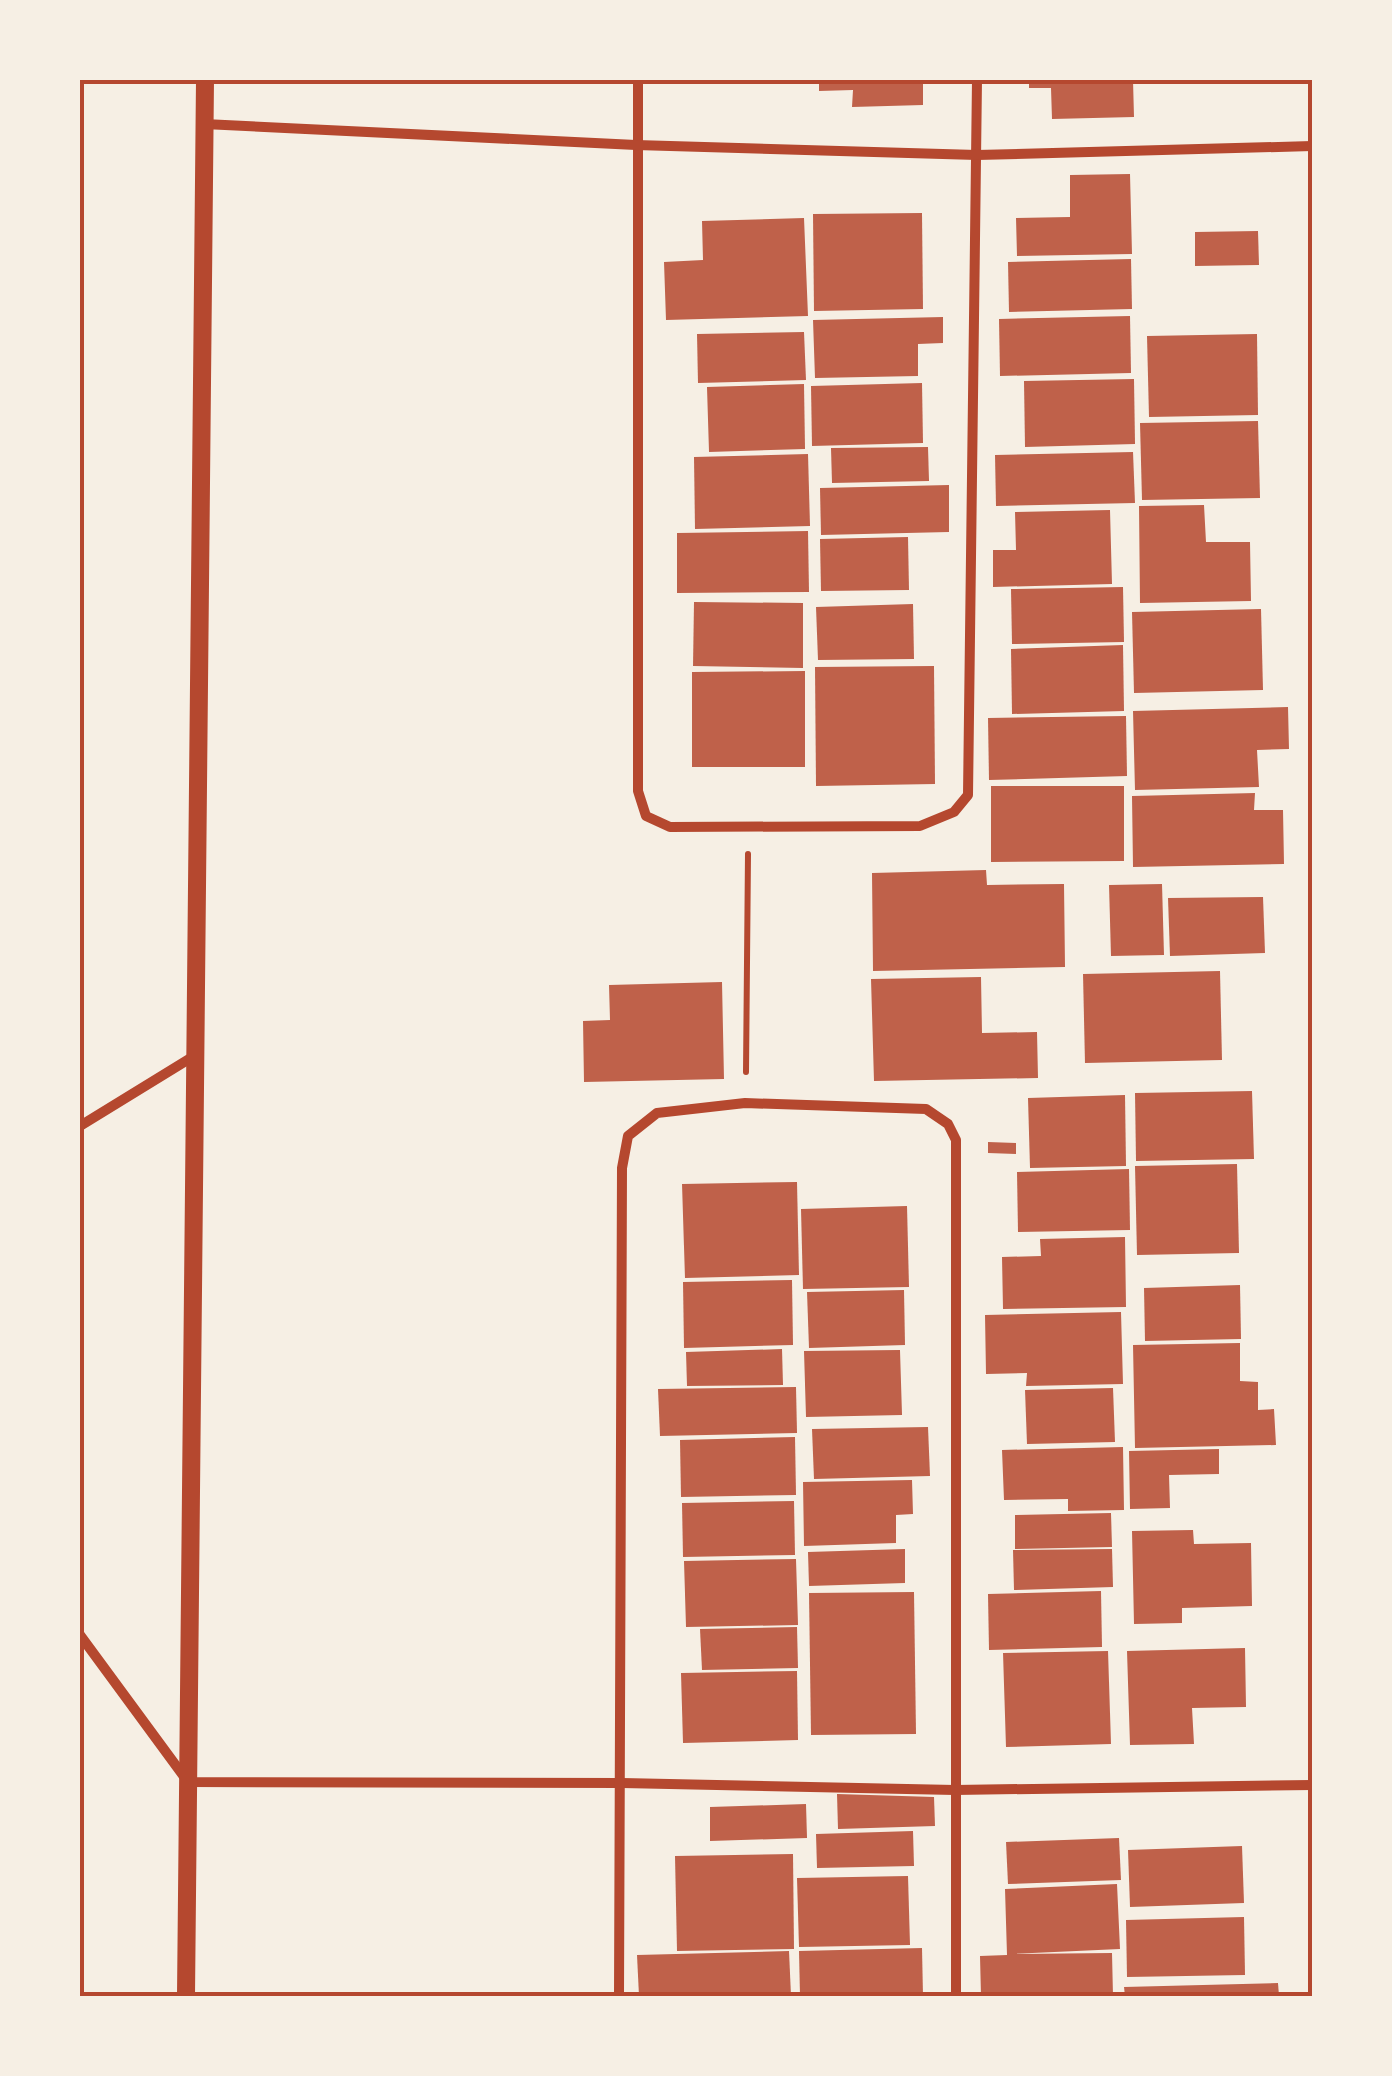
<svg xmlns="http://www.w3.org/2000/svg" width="1392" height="2076" viewBox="0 0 1392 2076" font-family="'Titillium Web',sans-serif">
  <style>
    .building { fill: #bf614a }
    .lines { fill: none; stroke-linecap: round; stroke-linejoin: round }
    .path { stroke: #b5482f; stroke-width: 6 }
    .minor { stroke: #b5482f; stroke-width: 10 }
    .tertiary { stroke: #b5482f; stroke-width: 18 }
    .neatline { fill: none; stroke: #b5482f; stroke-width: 4 }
  </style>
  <rect width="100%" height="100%" fill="#f6efe4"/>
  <g class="building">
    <path d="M819,80H923V105L852,107L853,90L819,91Z"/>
    <path d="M1029,80H1133L1134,117L1052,119L1051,88H1029Z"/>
    <path d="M1130,174L1132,254L1017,256L1016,218L1070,217V175Z"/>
    <path d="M922,213L923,309L814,311L813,214Z"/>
    <path d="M804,218L808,316L666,320L664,262L703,260L702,221Z"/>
    <path d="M1258,231L1259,265L1195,266V232Z"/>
    <path d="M1131,259L1132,309L1009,312L1008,262Z"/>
    <path d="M1130,316L1131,373L1000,376L999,319Z"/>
    <path d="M943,317V343L918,344V376L815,378L813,320Z"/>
    <path d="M804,332L806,380L698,383L697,334Z"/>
    <path d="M1257,334L1258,415L1149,417L1147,336Z"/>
    <path d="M1134,379L1135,444L1025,447L1024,381Z"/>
    <path d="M922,383L923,443L812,446L811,386Z"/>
    <path d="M804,384L805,449L709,452L707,387Z"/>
    <path d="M1258,421L1260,498L1142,500L1140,423Z"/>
    <path d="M928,447L929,481L832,483L831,448Z"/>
    <path d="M1133,452L1135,503L996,506L995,455Z"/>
    <path d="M808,454L810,526L695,529L694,457Z"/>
    <path d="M949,485V532L821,535L820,488Z"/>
    <path d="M1204,505L1206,542H1250L1251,601L1140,603L1139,506Z"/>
    <path d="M1110,510L1112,584L993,587V550H1016L1015,512Z"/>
    <path d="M808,531L809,592L677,593V533Z"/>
    <path d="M908,537L909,590L821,591L820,539Z"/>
    <path d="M1123,587L1124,642L1012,644L1011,589Z"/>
    <path d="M694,602L803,603V668L693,666Z"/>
    <path d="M913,604L914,659L818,660L816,607Z"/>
    <path d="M1261,609L1263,690L1134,693L1132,612Z"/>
    <path d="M1123,645L1124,711L1012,714L1011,649Z"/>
    <path d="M934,666L935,784L816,786L815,667Z"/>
    <path d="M805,671V767H692V672Z"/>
    <path d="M1288,707L1289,749L1257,750L1259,787L1135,790L1133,711Z"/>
    <path d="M1126,716L1127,776L989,780L988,718Z"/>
    <path d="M991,786H1124V861L991,862Z"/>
    <path d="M1255,793L1254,810H1283L1284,864L1133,867L1132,796Z"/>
    <path d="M986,870L987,885L1064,884L1065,967L873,971L872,873Z"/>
    <path d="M1162,884L1164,955L1111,956L1109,885Z"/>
    <path d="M1263,897L1265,953L1170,956L1168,898Z"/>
    <path d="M1220,971L1222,1060L1085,1063L1083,974Z"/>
    <path d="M981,977L982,1033L1037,1032L1038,1078L874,1081L871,979Z"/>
    <path d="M722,982L724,1079L584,1082L583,1021L610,1020L609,985Z"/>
    <path d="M1252,1091L1254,1159L1136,1161L1135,1093Z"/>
    <path d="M1125,1095L1126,1166L1030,1168L1028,1098Z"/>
    <path d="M988,1142L1016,1143V1154L988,1153Z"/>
    <path d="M1237,1164L1239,1253L1137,1255L1135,1166Z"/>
    <path d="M1129,1169L1130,1230L1018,1232L1017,1172Z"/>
    <path d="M797,1182L799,1275L685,1278L682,1184Z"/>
    <path d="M907,1206L909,1287L803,1289L801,1209Z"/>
    <path d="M1125,1237L1126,1307L1003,1309L1002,1257L1041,1256L1040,1239Z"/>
    <path d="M792,1280L793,1345L684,1348L683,1282Z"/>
    <path d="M1240,1285L1241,1339L1145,1341L1144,1288Z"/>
    <path d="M904,1290L905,1345L809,1348L807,1292Z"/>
    <path d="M1121,1312L1123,1384L1026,1386L1027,1373L986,1374L985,1315Z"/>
    <path d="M1240,1343V1381L1258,1382V1410L1274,1409L1276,1445L1135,1448L1133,1345Z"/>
    <path d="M782,1349L783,1385L687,1386L686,1352Z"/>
    <path d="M900,1350L902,1415L806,1417L804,1351Z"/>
    <path d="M796,1387L797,1433L660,1436L658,1389Z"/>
    <path d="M1113,1388L1115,1442L1027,1444L1025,1390Z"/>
    <path d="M928,1427L930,1476L814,1479L812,1429Z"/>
    <path d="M795,1437L796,1495L681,1497L680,1440Z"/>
    <path d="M1123,1447L1124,1510L1068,1511V1499L1004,1500L1002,1450Z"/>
    <path d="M1219,1449V1474L1169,1475L1170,1508L1130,1509L1129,1451Z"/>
    <path d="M912,1480L913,1514L896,1515V1543L804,1546L803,1482Z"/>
    <path d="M794,1501L795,1555L683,1557L682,1503Z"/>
    <path d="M1111,1513L1112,1547L1015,1549V1515Z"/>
    <path d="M1193,1530L1194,1544L1251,1543L1252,1606L1182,1608V1623L1134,1624L1132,1531Z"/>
    <path d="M905,1549V1583L809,1586L808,1552Z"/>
    <path d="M1112,1549L1113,1587L1014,1590L1013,1550Z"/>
    <path d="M796,1559L798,1625L686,1627L684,1561Z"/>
    <path d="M1101,1591L1102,1647L989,1650L988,1594Z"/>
    <path d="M914,1592L916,1734L811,1735L809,1593Z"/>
    <path d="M797,1627L798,1668L702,1670L700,1629Z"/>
    <path d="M1245,1648L1246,1707L1192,1708L1194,1744L1130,1745L1127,1651Z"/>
    <path d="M1108,1651L1111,1744L1006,1747L1003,1653Z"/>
    <path d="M797,1671L798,1740L683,1743L681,1673Z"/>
    <path d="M837,1794L934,1797L935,1826L838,1829Z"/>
    <path d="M806,1804L807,1838L710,1841V1807Z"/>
    <path d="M913,1831L914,1866L817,1868L816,1834Z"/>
    <path d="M1119,1838L1121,1880L1008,1884L1006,1842Z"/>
    <path d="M1242,1846L1244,1903L1130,1907L1128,1850Z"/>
    <path d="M793,1854L794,1949L677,1951L675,1856Z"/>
    <path d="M908,1876L910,1945L799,1947L797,1878Z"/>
    <path d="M1117,1884L1120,1949L1011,1954L1112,1953L1113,1996H981L980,1956L1007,1955L1005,1889Z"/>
    <path d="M1244,1917L1245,1975L1127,1977L1126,1920Z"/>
    <path d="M922,1948L923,1996H800L799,1951Z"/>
    <path d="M789,1951L791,1996H639L637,1955Z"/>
    <path d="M1278,1983L1279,1996H1125L1124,1987Z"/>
  </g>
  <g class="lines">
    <path class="path" d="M746,1072L748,854"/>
    <g class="minor">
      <path d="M638,80V791L646,816L670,827L920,826L954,812L968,795L977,80"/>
      <path d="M204,124L636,145L977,155L1312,146"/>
      <path d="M80,1126L194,1056"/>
      <path d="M80,1635L188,1782L622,1783L955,1790L1312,1785"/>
      <path d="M619,1996L622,1168L628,1136L657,1113L745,1103L926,1109L948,1124L956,1140V1996"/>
    </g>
    <path class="tertiary" d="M186,1996L205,80"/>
  </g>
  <rect width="1392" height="2076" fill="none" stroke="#f6efe4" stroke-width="165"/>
  <rect x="82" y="82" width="1228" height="1912" class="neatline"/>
</svg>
